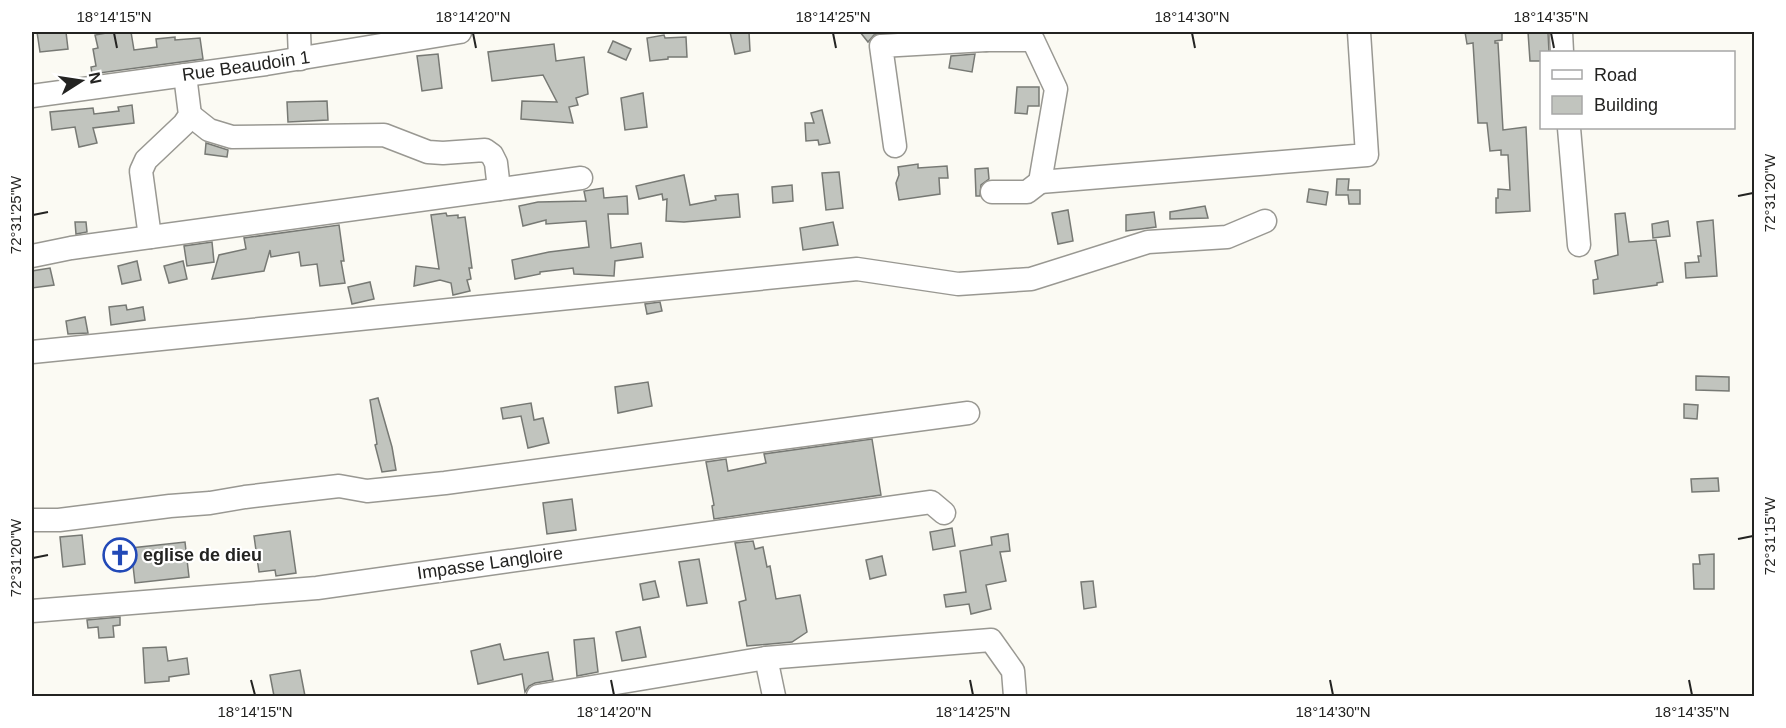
<svg xmlns="http://www.w3.org/2000/svg" width="1786" height="728" viewBox="0 0 1786 728" font-family="Arial,sans-serif">
  <style>
    .building { fill: #c1c4be; stroke: #777974; stroke-width: 1.5 }
    .lines { fill: none; stroke-linecap: round; stroke-linejoin: round }
    .minor-casing { stroke: #999892; stroke-width: 25 }
    .minor { stroke: #fff; stroke-width: 22 }
    .ticks { fill: none; stroke: #232321; stroke-width: 2 }
    .labels { text-anchor: middle; dominant-baseline: central; stroke-width: 4.5; stroke-linejoin: round; paint-order: stroke }
    .street-label { font-size: 18px; fill: #232321; stroke: #fff }
    .poi-label { font-size: 18px; font-weight: bold; fill: #232321; stroke: #fff; text-anchor: start }
    .neatline { fill: none; stroke: #232321; stroke-width: 2 }
    .ticks-label { font-size: 15px; text-anchor: middle; fill: #232321 }
  </style>
  <rect width="100%" height="100%" fill="#fbfaf3"/>
  <g class="building">
    <path d="M37,32H66L68,49L40,52Z"/>
    <path d="M112,32H131L134,50L157,47L156,39L175,37V40L200,38L203,59L92,74L91,67L96,66L93,49L98,48L95,35Z"/>
    <path d="M730,32H749L750,51L735,54Z"/>
    <path d="M860,32H898L874,35L868,42Z"/>
    <path d="M1465,32H1502V40L1495,41V43H1498L1503,130L1526,127L1530,211L1496,213V198H1498V189L1510,190L1508,155H1501V150L1490,151L1487,123H1478L1473,43L1467,44Z"/>
    <path d="M1528,32H1548L1549,52H1542V61H1530Z"/>
    <path d="M664,35L665,38L686,37L687,57H668V59L650,61L647,38Z"/>
    <path d="M613,41L631,49L626,60L608,52Z"/>
    <path d="M554,44L556,61L584,57L588,94L576,98L578,105L569,107L573,123L521,119L522,101L557,102L543,75L492,81L488,52Z"/>
    <path d="M438,54L442,88L422,91L417,56Z"/>
    <path d="M975,54L972,72L949,68L951,56Z"/>
    <path d="M1017,87H1039V106H1028L1027,114L1015,113Z"/>
    <path d="M643,93L647,127L625,130L621,98Z"/>
    <path d="M327,101L328,120L288,122L287,102Z"/>
    <path d="M132,105L134,123L93,128L97,143L79,147L75,127L52,130L50,112L93,108L94,114L119,111L118,107Z"/>
    <path d="M822,110L830,143L819,145L818,140L806,141L805,123H814L811,113Z"/>
    <path d="M206,143L228,150L227,157L205,154Z"/>
    <path d="M918,164V168L947,166L948,178H939L940,194L899,200L896,183L899,175L898,167Z"/>
    <path d="M988,168L989,179L981,185L980,196H976L975,169Z"/>
    <path d="M839,172L843,208L826,210L822,173Z"/>
    <path d="M684,175L690,205L716,200L715,196L738,194L740,217L684,222L666,221L667,199L663,200L662,194L639,199L636,186Z"/>
    <path d="M1337,179H1349L1348,190H1360V204H1349L1348,195H1336Z"/>
    <path d="M792,185L793,201L773,203L772,187Z"/>
    <path d="M603,188L604,198L627,196L628,214H608L611,248L641,243L643,257L615,261L614,276L574,274L573,268L540,272V274L515,279L512,260L549,252L589,247L586,221L546,224V220L523,226L519,206L538,202L586,201L584,191Z"/>
    <path d="M1309,189L1328,192L1326,205L1307,202Z"/>
    <path d="M1205,206L1208,218L1170,219V212Z"/>
    <path d="M1068,210L1073,241L1058,244L1052,213Z"/>
    <path d="M1154,212L1156,227L1126,231V215Z"/>
    <path d="M446,213L447,216L458,215V218L465,217L472,268H469L471,279L467,280L470,291L453,295L451,283L440,280L414,286L416,266L439,269L431,215Z"/>
    <path d="M1625,213L1629,242L1656,240L1663,282L1657,283V285L1594,294L1593,280L1598,279L1595,261L1618,255L1615,214Z"/>
    <path d="M1713,220L1717,276L1686,278L1685,263L1699,262L1698,256H1701L1697,222Z"/>
    <path d="M1668,221L1670,236L1653,238L1652,224Z"/>
    <path d="M75,222H86L87,232L76,234Z"/>
    <path d="M833,222L838,245L803,250L800,228Z"/>
    <path d="M339,225L344,261H341L345,283L320,286L317,264L301,266L299,252L271,257L270,250L264,271L212,279L219,255L246,249L244,238Z"/>
    <path d="M212,242L214,262L187,266L184,246Z"/>
    <path d="M137,261L141,280L122,284L118,266Z"/>
    <path d="M183,261L187,279L169,283L164,266Z"/>
    <path d="M50,268L54,285L32,288V271Z"/>
    <path d="M370,282L374,299L352,304L348,287Z"/>
    <path d="M660,302L662,311L647,314L645,304Z"/>
    <path d="M126,305L127,310L143,307L145,320L111,325L109,307Z"/>
    <path d="M85,317L88,333L68,334L66,321Z"/>
    <path d="M1696,376L1729,377V391L1696,390Z"/>
    <path d="M648,382L652,406L618,413L615,387Z"/>
    <path d="M378,398L392,447L396,470L382,472L375,445L377,444L370,400Z"/>
    <path d="M531,403L534,420L543,418L549,443L528,448L521,416L503,419L501,408Z"/>
    <path d="M1684,404L1698,405L1697,419L1684,418Z"/>
    <path d="M872,439L881,495L714,519L712,506L714,505L706,462L726,459L728,471L766,463L764,454Z"/>
    <path d="M1718,478L1719,491L1692,492L1691,479Z"/>
    <path d="M572,499L576,530L547,534L543,503Z"/>
    <path d="M952,528L955,546L933,550L930,532Z"/>
    <path d="M290,531L296,573L276,576L275,570L259,572L254,536Z"/>
    <path d="M1008,534L1010,551L1000,552L1006,581L986,585L991,609L971,614L969,604L946,607L944,595L966,592L960,551L992,545L991,537Z"/>
    <path d="M82,535L85,564L63,567L60,537Z"/>
    <path d="M753,541L755,549L763,547L767,567L770,566L776,599L800,595L807,632L792,642L747,646L739,602L746,600L735,543Z"/>
    <path d="M185,542L189,577L135,583L131,548Z"/>
    <path d="M1714,554V589H1694L1693,564H1700L1699,555Z"/>
    <path d="M882,556L886,575L870,579L866,560Z"/>
    <path d="M699,559L707,603L687,606L679,562Z"/>
    <path d="M655,581L659,597L643,600L640,584Z"/>
    <path d="M1093,581L1096,607L1084,609L1081,582Z"/>
    <path d="M120,617V625L113,626L114,637L99,638L98,627L88,628L87,620Z"/>
    <path d="M640,627L646,657L622,661L616,632Z"/>
    <path d="M594,638L598,672L577,676L574,640Z"/>
    <path d="M500,644L504,660L548,652L553,680L535,683L529,686L525,692L522,674L478,684L471,651Z"/>
    <path d="M166,647L168,661L187,658L189,674L169,677V681L145,683L143,648Z"/>
    <path d="M300,670L305,696H274L270,675Z"/>
  </g>
  <g class="lines">
    <defs>
      <g id="minor">
        <path d="M299,32L300,59"/>
        <path d="M986,32V40H1033L1056,89L1040,182L1027,192H992"/>
        <path d="M1561,32L1562,52"/>
        <path d="M32,96L266,64L460,32"/>
        <path d="M190,115L209,130L232,137L384,135L428,152L443,153L485,150L492,155L496,163L499,189"/>
        <path d="M1569,128L1579,245"/>
        <path d="M895,146L881,46L986,40"/>
        <path d="M1040,182L1367,155L1359,32"/>
        <path d="M150,237L141,171L146,160L184,124L190,115L185,75"/>
        <path d="M32,256L71,248L581,178"/>
        <path d="M32,352L857,269L958,284L1031,279L1148,242L1227,237L1265,221"/>
        <path d="M32,520H59L170,506L210,503L245,497L339,486L367,491L445,483L968,413"/>
        <path d="M32,611L317,588L931,502L944,513"/>
        <path d="M766,658L774,696"/>
        <path d="M538,696L766,658L991,640L1013,671L1015,696"/>
      </g>
    </defs>
    <use href="#minor" class="minor-casing"/>
    <use href="#minor" class="minor"/>
  </g>
  <path class="ticks" d="M114,33L117,48M473,33L476,48M833,33L836,48M1192,33L1195,48M1551,33L1554,48M1738,196L1753,193M33,215L48,212M1738,539L1753,536M33,558L48,555M251,680L255,695M611,680L614,695M970,680L973,695M1330,680L1333,695M1689,680L1692,695"/>
  <defs>
    <symbol id="church-ring" viewBox="-11 -11 22 22"><circle r="9.5" fill="#fff" stroke="#2249b7" stroke-width="1.5"/><path d="M-1.2-6h2.4v3.5h3.3v2.4h-3.3V6h-2.4V-.1h-3.3v-2.4h3.3Z" fill="#2249b7"/></symbol>
  </defs>
  <g fill-rule="evenodd">
    <use href="#church-ring" x="101" y="536" width="38" height="38"/>
  </g>
  <g class="labels">
    <g class="street-label">
      <text transform="translate(246 66) rotate(-8)">Rue Beaudoin 1</text>
      <text transform="translate(490 563) rotate(-8)">Impasse Langloire</text>
    </g>
    <g class="poi-label">
      <text x="143" y="555">eglise de dieu</text>
    </g>
  </g>
  <rect width="1786" height="728" fill="none" stroke="#ffffff" stroke-width="66"/>
  <rect x="1540" y="51" width="195" height="78" fill="#ffffff" stroke="#a7a7a6" stroke-width="1.5"/>
  <rect x="1552" y="70" width="30" height="9" fill="#ffffff" stroke="#a7a7a6" stroke-width="1.5"/>
  <text x="1594" y="81" font-size="18" fill="#232321">Road</text>
  <rect x="1552" y="96" width="30" height="18" fill="#c1c4be" stroke="#a7a7a6" stroke-width="1.5"/>
  <text x="1594" y="111" font-size="18" fill="#232321">Building</text>
  <g transform="translate(81 81) rotate(78)" stroke="#ffffff" stroke-width="4.5" paint-order="stroke">
  <path d="M0-4.5L10 22L0 15L-10 22Z" fill="#232321"/>
  <text y="-9" font-size="16" font-weight="bold" text-anchor="middle" fill="#232321">N</text>
  </g>
  <rect x="33" y="33" width="1720" height="662" class="neatline"/>
  <g class="ticks-label">
    <text x="114" y="22">18°14'15"N</text>
    <text x="473" y="22">18°14'20"N</text>
    <text x="833" y="22">18°14'25"N</text>
    <text x="1192" y="22">18°14'30"N</text>
    <text x="1551" y="22">18°14'35"N</text>
    <text transform="translate(1770 193) rotate(-90)" y="5">72°31'20"W</text>
    <text transform="translate(16 215) rotate(-90)" y="5">72°31'25"W</text>
    <text transform="translate(1770 536) rotate(-90)" y="5">72°31'15"W</text>
    <text transform="translate(16 558) rotate(-90)" y="5">72°31'20"W</text>
    <text x="255" y="717">18°14'15"N</text>
    <text x="614" y="717">18°14'20"N</text>
    <text x="973" y="717">18°14'25"N</text>
    <text x="1333" y="717">18°14'30"N</text>
    <text x="1692" y="717">18°14'35"N</text>
  </g>
</svg>
